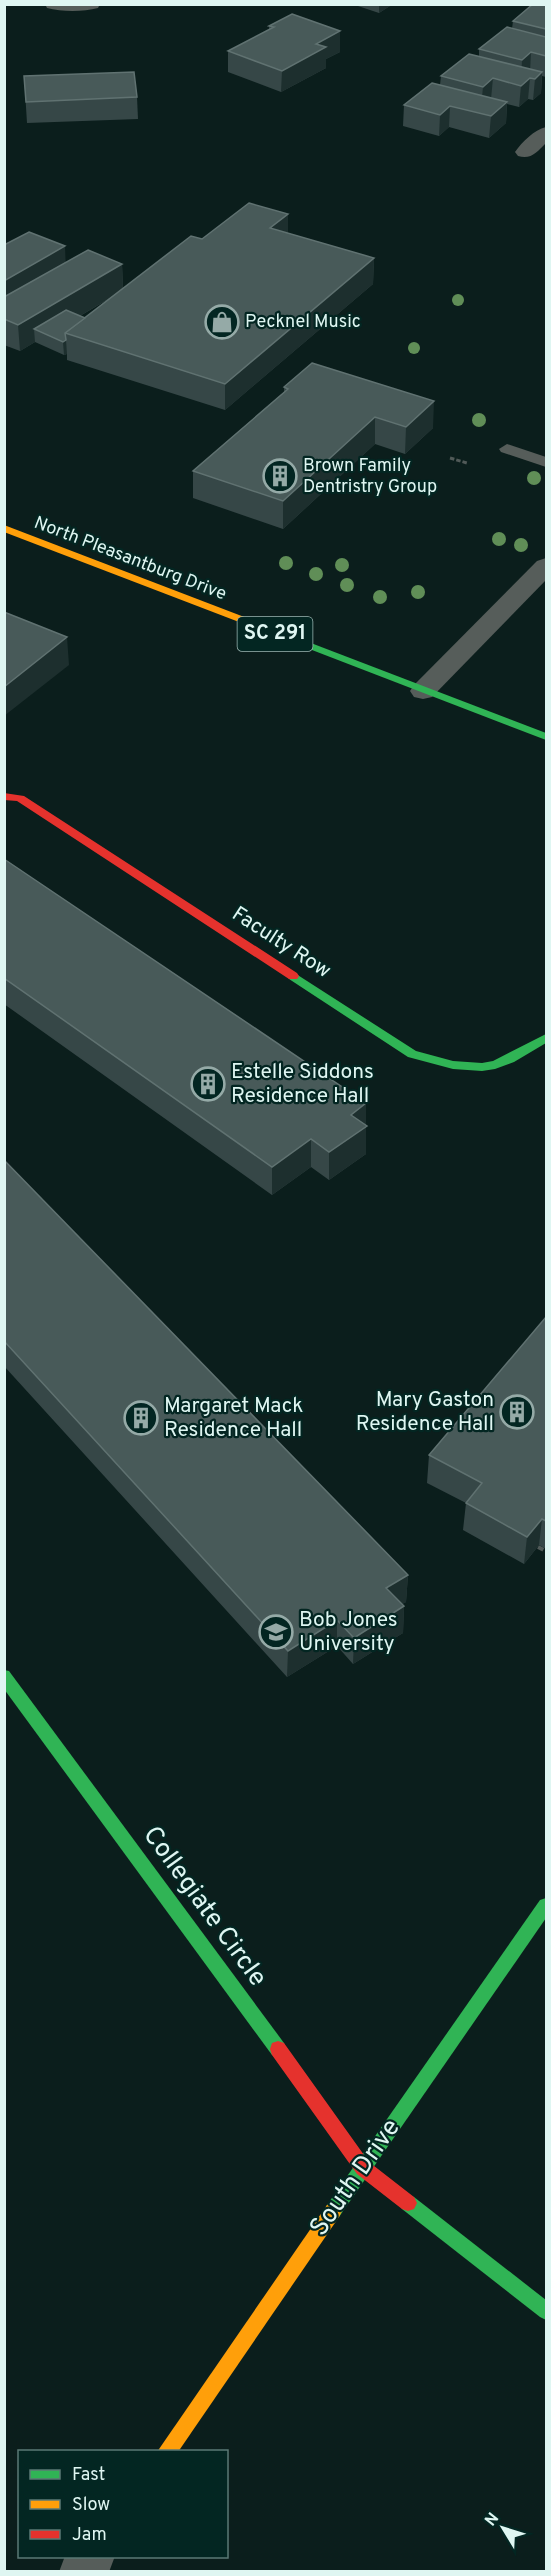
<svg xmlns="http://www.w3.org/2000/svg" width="551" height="2576" viewBox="0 0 551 2576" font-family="Overpass,sans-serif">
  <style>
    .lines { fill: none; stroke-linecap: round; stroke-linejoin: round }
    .path-far1 { stroke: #515a58; stroke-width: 3; stroke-dasharray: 4.5 2; stroke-linecap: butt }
    .path { stroke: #515a58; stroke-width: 4; stroke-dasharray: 6 3; stroke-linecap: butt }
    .lane { fill: #565d5a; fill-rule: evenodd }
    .street { fill: #565d5a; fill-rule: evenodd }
    .fast { fill: #30b455; fill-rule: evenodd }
    .slow { fill: #ff9f0a; fill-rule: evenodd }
    .jam { fill: #e5322d; fill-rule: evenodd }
    .tree { fill: #608e57 }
    .wall { fill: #364747; fill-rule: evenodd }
    .shaded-wall { fill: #1d2f2e }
    .building { fill: #485a59; stroke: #607271; stroke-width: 1.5 }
    .labels { text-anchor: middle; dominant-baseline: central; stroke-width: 4.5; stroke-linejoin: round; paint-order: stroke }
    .far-poi-label { font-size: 18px; fill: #dff6f2; stroke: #032622; text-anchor: start }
    .far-street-label { font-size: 18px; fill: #dff6f2; stroke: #032622 }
    .shield { fill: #032622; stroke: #9db8b4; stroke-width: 1.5 }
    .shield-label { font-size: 20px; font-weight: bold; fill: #dff6f2 }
    .street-label { font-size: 21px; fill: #dff6f2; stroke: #032622 }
    .poi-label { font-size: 21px; fill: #dff6f2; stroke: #032622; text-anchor: start }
    .near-street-label { font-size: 26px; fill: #dff6f2; stroke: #032622 }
  </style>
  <rect width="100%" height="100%" fill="#0b1e1c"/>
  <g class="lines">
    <path class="path-far1" d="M450,458L467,463"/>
    <path class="path" d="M538,1547L546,1551"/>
    <path class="lane" d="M507,444L546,457V467L501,452L499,449Z"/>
    <g class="street">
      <path d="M45,4H100L98,8C83,12 62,12 47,8Z"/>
      <path d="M546,127V143C537,152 531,160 518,156L515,152C522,142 534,130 546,127Z"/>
      <path d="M546,558V580L432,697L423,699L414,697L410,691L414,685L537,561Z"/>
      <path d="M65,2556H115L109,2572H59Z"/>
    </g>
    <g class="fast">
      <path d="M290,635L546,733V740L286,640L285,638Z"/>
      <path d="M293,972L416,1051L453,1061L482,1063L493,1061L546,1034V1043L514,1062L495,1069L482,1071L453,1069L408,1057L289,979L287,976Z"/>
      <path d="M4,1670L9,1671L284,2043L286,2049L284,2055L278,2057L272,2055L4,1689Z"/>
      <path d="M546,1898V1918L339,2217L333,2220L327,2217L324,2211L327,2205L540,1900Z"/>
      <path d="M408,2195L414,2197L546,2300V2320L540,2317L402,2209L399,2203L402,2197Z"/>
    </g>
    <g class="slow">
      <path d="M4,525L294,636L295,638L290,641L286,640L4,532Z"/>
      <path d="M333,2202L339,2205L342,2211L339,2217L178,2452H157L327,2205Z"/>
    </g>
    <g class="jam">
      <path d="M4,793L24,796L297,973L299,976L297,979H289L17,801L4,800Z"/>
      <path d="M278,2041L284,2043L369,2162L414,2197L417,2203L414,2209L408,2211L402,2209L357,2174L272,2055L270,2049L272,2043Z"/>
    </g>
  </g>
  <g class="tree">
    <circle cx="458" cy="300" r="6"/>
    <circle cx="414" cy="348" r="6"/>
    <circle cx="479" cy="420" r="7"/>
    <circle cx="534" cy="478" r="7"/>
    <circle cx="499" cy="539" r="7"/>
    <circle cx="521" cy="545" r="7"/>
    <circle cx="286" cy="563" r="7"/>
    <circle cx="342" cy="565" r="7"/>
    <circle cx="316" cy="574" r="7"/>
    <circle cx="347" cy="585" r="7"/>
    <circle cx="418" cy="592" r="7"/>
    <circle cx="380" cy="597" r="7"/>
  </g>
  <g class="wall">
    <path d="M352,4H393L379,13Z"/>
    <path d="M546,4V77L542,76L541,93L533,100L528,99L519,107L507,104L506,123L489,138L449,127L439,136L403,126L404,105L440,85L441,76L479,56V49L512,29L513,21Z"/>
    <path d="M269,26L340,31V52L326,59V68L281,92L228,72V51L269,30Z"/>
    <path d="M24,76L137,97L138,119L27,123Z"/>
    <path d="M288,214V233L374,258L373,284L225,410L67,360V354L64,355L35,342L20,351L4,345V245L66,262L122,264L123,288L202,239ZM112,297L85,318L80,316Z"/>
    <path d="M284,387L433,428L405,454L375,444L283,529L193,498V471L284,392Z"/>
    <path d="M4,859L366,1103V1154L329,1180L311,1167L272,1195L4,1004Z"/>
    <path d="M4,1160L408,1575L406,1602L402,1604L404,1606L403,1633L353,1664L337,1646L287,1677L4,1366Z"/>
    <path d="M546,1317V1549L539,1545L524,1564L463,1530L466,1503L427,1483L429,1455Z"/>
  </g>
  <g class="shaded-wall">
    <path d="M379,4H393L379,13Z"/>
    <path d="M340,31V52L326,59V68L281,92L282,71L316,44Z"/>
    <path d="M531,52L530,73L521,81L522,60Z"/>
    <path d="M542,72L541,93L533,100L535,79Z"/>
    <path d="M493,78L491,99L481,108L483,87Z"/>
    <path d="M530,78L528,99L519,107L521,86Z"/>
    <path d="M507,102L506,123L489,138L491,116Z"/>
    <path d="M450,106L449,127L439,136L440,115Z"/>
    <path d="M288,214V239L270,228Z"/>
    <path d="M65,246L66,272L4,308V281Z"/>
    <path d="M374,258L373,284L225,410V384Z"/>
    <path d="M122,264L123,290L48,335L34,329L35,342L20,351L18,325Z"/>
    <path d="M66,340L67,354L64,355L63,342Z"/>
    <path d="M434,401L433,428L405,454L406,427Z"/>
    <path d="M375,417V444L283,529V501Z"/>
    <path d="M67,637L69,665L4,716V687Z"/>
    <path d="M366,1103V1154L329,1180V1152L351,1115Z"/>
    <path d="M311,1139V1167L272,1195V1167Z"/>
    <path d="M542,1519L539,1545L524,1564L527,1537Z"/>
    <path d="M408,1575L406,1602L384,1615L386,1588Z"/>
    <path d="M404,1606L403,1633L353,1664L354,1638Z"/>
    <path d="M337,1620V1646L287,1677L288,1651Z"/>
  </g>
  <g class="building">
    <path d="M533,4H546V29L513,21Z"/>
    <path d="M292,14L340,31L316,44L326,47L282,71L228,51L274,27L269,26Z"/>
    <path d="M507,27L546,37V56L531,52L522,60L479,49Z"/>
    <path d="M469,54L542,72L535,79L530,78L521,86L493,78L483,87L441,76Z"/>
    <path d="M134,72L137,97L26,102L24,76Z"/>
    <path d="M432,83L507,102L491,116L450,106L440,115L404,105Z"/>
    <path d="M249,203L288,214L270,228L374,258L225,384L65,333L191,236L202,239Z"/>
    <path d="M29,232L65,246L4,281V245Z"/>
    <path d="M88,250L122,264L18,325L4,319V297Z"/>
    <path d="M66,310L85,318L65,333L66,340L63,342L34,329Z"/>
    <path d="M312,363L434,401L406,427L375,417L283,501L193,471L288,389L284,387Z"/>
    <path d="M4,612L67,637L4,687Z"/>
    <path d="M4,859L366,1103L351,1115L367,1126L329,1152L311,1139L272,1167L4,978Z"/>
    <path d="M4,1160L408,1575L386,1588L404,1606L354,1638L337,1620L288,1651L4,1341Z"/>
    <path d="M546,1317V1521L542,1519L527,1537L466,1503L482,1483L429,1455Z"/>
  </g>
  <defs>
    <symbol id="shop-ring" viewBox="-11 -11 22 22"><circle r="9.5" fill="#032622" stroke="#95aaa7" stroke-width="1.5"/><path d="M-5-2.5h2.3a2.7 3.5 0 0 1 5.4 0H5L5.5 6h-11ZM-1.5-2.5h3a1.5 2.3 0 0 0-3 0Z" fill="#95aaa7"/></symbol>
    <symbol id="building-ring" viewBox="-11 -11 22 22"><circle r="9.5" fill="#032622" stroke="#95aaa7" stroke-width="1.5"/><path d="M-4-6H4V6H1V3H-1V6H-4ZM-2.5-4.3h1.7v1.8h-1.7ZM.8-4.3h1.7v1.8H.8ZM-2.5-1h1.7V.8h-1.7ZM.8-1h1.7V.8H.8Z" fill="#95aaa7"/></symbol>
    <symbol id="university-ring" viewBox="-11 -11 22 22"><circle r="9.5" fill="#032622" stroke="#95aaa7" stroke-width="1.5"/><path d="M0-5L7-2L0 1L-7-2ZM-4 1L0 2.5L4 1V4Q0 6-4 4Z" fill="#95aaa7"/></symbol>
  </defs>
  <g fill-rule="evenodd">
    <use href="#shop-ring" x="203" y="303" width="38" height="38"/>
    <use href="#building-ring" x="261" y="457" width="38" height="38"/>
    <use href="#building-ring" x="189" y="1065" width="38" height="38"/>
    <use href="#building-ring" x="498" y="1393" width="38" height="38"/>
    <use href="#building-ring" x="122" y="1399" width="38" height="38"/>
    <use href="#university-ring" x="257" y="1613" width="38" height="38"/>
  </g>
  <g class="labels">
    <g class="far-poi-label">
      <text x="245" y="322">Pecknel Music</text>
      <text x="303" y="466">Brown Family<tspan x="303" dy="21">Dentristry Group</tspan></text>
    </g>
    <g class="far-street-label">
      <text transform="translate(130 559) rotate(21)">North Pleasantburg Drive</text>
    </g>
    <rect class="shield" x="237.5" y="617" width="75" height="34" rx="4.5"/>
    <g class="shield-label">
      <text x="275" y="634">SC 291</text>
    </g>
    <g class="street-label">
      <text transform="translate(281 943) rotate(33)">Faculty Row</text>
    </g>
    <g class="poi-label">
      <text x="231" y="1072">Estelle Siddons<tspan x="231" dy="24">Residence Hall</tspan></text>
      <text x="494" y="1400" text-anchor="end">Mary Gaston<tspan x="494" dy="24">Residence Hall</tspan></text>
      <text x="164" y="1406">Margaret Mack<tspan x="164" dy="24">Residence Hall</tspan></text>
      <text x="299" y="1620">Bob Jones<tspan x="299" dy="24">University</tspan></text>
    </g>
    <g class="near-street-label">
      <text transform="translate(204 1907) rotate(54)">Collegiate Circle</text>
      <text transform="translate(356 2178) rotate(-55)">South Drive</text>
    </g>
  </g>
  <rect width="551" height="2576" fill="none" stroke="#dff6f2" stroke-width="12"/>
  <rect x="18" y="2450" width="210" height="108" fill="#032622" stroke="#5b7975" stroke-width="1.5"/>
  <rect x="30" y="2470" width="30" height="9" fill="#30b455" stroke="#5b7975" stroke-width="1.5"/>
  <text x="72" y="2480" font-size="18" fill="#dff6f2">Fast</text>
  <rect x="30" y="2500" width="30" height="9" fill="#ff9f0a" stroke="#5b7975" stroke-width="1.5"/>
  <text x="72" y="2510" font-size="18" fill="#dff6f2">Slow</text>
  <rect x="30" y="2530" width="30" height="9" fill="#e5322d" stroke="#5b7975" stroke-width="1.5"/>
  <text x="72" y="2540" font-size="18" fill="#dff6f2">Jam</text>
  <g transform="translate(503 2528) rotate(308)" stroke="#032622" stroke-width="4.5" paint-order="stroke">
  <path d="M0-4.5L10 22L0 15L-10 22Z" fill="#dff6f2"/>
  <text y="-9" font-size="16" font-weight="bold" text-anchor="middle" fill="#dff6f2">N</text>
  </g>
</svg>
